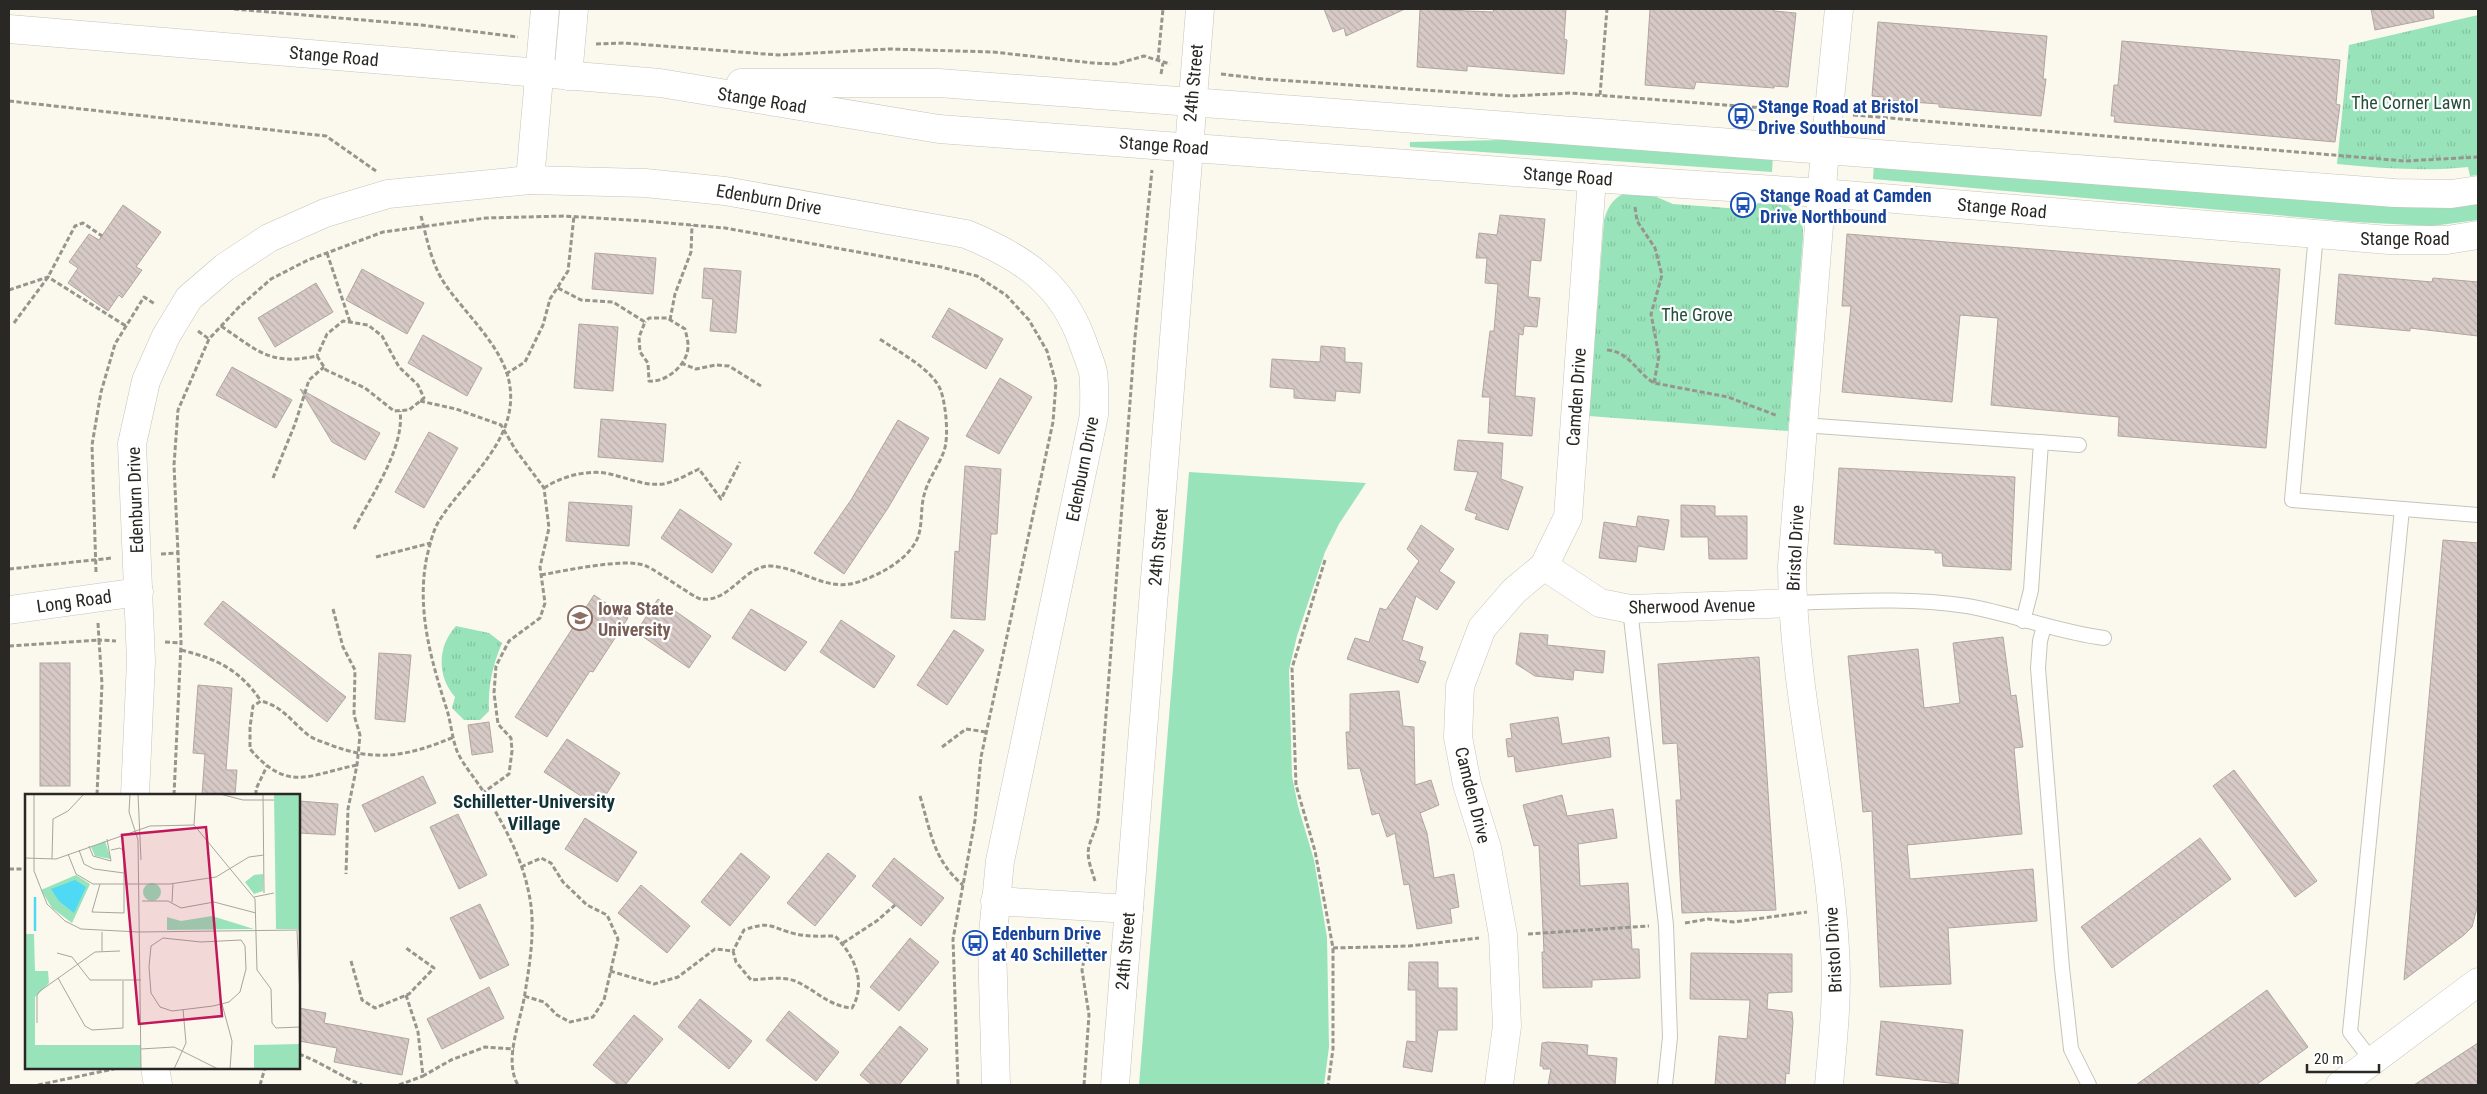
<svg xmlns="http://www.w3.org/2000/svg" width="2487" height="1094" viewBox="0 0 2487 1094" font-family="'Roboto Condensed',sans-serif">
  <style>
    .grass { fill: #98e3ba }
    .park { fill: url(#park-tufts) }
    .building { fill: url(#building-back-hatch); stroke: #b1a5a1 }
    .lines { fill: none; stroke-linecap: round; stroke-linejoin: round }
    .lane-casing { stroke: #c6c4b9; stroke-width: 16 }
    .street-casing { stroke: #c6c4b9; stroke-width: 29 }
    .secondary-casing { stroke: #c6c4b9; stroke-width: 29 }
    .path { stroke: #97968e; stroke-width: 3; stroke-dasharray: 5 2.5; stroke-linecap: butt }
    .lane { stroke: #fff; stroke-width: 14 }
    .street { stroke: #fff; stroke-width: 28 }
    .secondary { stroke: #fff; stroke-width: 28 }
    .labels { text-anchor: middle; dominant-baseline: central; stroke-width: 4.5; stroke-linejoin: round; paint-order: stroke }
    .street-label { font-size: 18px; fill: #292824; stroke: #fff }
    .park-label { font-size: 18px; fill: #244e39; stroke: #fff }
    .transit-label { font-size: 18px; font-weight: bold; fill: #164399; stroke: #fff; text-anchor: start }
    .education-label { font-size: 18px; font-weight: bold; fill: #785e54; stroke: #fff; text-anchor: start }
    .neighbourhood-label { font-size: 19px; font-weight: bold; fill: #123437; stroke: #fff }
    .inset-river { fill: none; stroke: #4fd9f4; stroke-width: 2.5 }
    .inset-road { fill: none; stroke: #a7a59d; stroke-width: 1 }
    .view { fill: #c2185b; fill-opacity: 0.15; stroke: #c2185b; stroke-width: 2.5 }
    .inset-edge { fill: none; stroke: #292824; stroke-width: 2.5 }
  </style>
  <defs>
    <pattern id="park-tufts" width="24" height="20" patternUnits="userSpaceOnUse" patternTransform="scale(1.25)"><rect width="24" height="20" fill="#98e3ba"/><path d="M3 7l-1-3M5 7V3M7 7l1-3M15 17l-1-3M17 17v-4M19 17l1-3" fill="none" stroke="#83c3a0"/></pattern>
    <pattern id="building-back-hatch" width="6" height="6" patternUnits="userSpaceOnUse" patternTransform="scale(1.25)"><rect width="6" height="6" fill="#d7cac6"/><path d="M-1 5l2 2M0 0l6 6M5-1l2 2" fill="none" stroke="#b9aeaa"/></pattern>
  </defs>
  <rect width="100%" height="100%" fill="#fbf9ed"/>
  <g class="grass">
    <path d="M1545,139L1773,154L1772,172L1410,147V142Z"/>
    <path d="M1874,163L2403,207L2430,208L2478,204V220L2432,226L2354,222L1873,179Z"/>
    <path d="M1189,472L1366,483L1339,524L1325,552L1297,636L1289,670L1292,776L1298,806L1314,860L1327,937L1329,1047L1324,1085H1139Z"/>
  </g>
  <g class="park">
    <path d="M2478,15V175L2470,176L2468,167C2423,172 2381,168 2337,164L2349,45Z"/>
    <path d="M1629,192L1652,195L1673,204L1741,209L1764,202H1775L1788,206L1797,215L1803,228V238L1788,431L1589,416L1604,220C1608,206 1614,196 1629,192Z"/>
    <path d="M456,626L489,633L502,643C492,667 488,686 489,711L480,720H464L452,708L455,697C437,676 437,647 456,626Z"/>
  </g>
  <g class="building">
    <path d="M1324,9H1405L1346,36L1344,28L1333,32Z"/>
    <path d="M1420,9L1493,12L1494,9H1566L1564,39L1567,40L1564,74L1467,66V71L1417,67Z"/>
    <path d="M1650,9H1774V11L1796,13L1788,87L1774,86V88L1696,82L1694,89L1645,85Z"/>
    <path d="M2371,9H2433L2434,18L2375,30Z"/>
    <path d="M1878,22L2047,36L2043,79H2046L2041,116L1939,107V104L1883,100L1884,97L1872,96Z"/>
    <path d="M2122,41L2340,60L2336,104L2340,105L2335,142L2114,122L2115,116H2111L2114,85H2118Z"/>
    <path d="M123,205L161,232L136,267L142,270L122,298L119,295L108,311L68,283L78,268L69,262L89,234L99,240Z"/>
    <path d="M1500,215L1545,219L1541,261L1531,260L1528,297L1540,298L1537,327L1524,326L1523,335L1519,334L1515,396L1535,398L1532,436L1488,433L1490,397H1482L1490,331H1494L1498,284L1485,283L1487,258H1476L1479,233L1497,235Z"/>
    <path d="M1847,234L2280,269L2266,448L2118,436L2119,417L1991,405L1998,318L1960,315L1952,402L1842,392L1851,306H1842Z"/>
    <path d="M595,253L656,258L653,294L592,289Z"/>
    <path d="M704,268L741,271L736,333L710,331L713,299L702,298Z"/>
    <path d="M362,269L424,303L407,334L346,300Z"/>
    <path d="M2339,274L2432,282L2433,278L2478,282V336L2410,328V331L2335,324Z"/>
    <path d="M316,283L333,312L275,347L258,318Z"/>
    <path d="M949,308L1003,339L986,369L932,337Z"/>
    <path d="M579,324L618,327L613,391L574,388Z"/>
    <path d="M423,335L482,368L467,396L408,363Z"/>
    <path d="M1321,346L1345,348V362L1362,363L1360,393L1336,391L1335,401L1294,398V389L1270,387L1272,359L1320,362Z"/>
    <path d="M232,367L292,400L276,428L216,395Z"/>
    <path d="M1000,378L1032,397L999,454L966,436Z"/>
    <path d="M300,389L380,433L365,460L332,442Z"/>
    <path d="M601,419L666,424L663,462L598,457Z"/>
    <path d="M898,420L929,438L888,508L844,574L814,553L851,500Z"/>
    <path d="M429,432L458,448L424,508L395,492Z"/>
    <path d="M1458,440L1503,443L1501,479L1523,487L1508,530L1475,519L1477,514L1465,510L1478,472L1454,470Z"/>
    <path d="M965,466L1001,469L997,534H991L985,620L951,618L955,551L959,552Z"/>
    <path d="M1839,468L2015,477L2011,570L1943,566L1942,553H1935V550L1834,544Z"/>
    <path d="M569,502L632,506L629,546L566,541Z"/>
    <path d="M1681,505L1715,506V516H1747V559H1709L1708,537H1681Z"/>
    <path d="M680,509L732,544L712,573L661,538Z"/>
    <path d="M1638,516L1669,520L1664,550L1638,546L1636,562L1599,558L1604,522L1636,527Z"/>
    <path d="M1421,525L1454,549L1439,571L1455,582L1437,610L1416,596L1402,640L1423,647L1419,660L1426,662L1418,683L1347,659L1355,638L1369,642L1380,608L1386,610L1419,561L1407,549Z"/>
    <path d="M2443,540L2478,543V904L2472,927L2464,935L2404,980Z"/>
    <path d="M594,595L628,618L593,672L590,671L547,737L515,717Z"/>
    <path d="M658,599L711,636L689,668L636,632Z"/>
    <path d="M223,601L346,697L327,722L204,624Z"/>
    <path d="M751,609L807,642L785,671L732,638Z"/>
    <path d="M841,620L895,656L874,688L820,652Z"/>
    <path d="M954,630L984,650L947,705L917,685Z"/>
    <path d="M1520,633L1548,635L1547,645L1605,651L1603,673L1574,670L1573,680L1535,676L1516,664Z"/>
    <path d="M2003,637L2011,696L2016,695L2023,747L2014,748L2022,834L1907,845L1910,879L2033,869L2037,921L1948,928L1951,984L1880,987L1872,811L1863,812L1848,656L1918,649L1924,708L1960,703L1953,643Z"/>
    <path d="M379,653L411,655L405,722L375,719Z"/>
    <path d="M1759,657L1776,910L1682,913L1676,800H1681L1677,743L1663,744L1658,664Z"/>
    <rect x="40" y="663" width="30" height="123"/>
    <path d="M198,685L232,688L226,770H237L235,795H202L205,754L193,753Z"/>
    <path d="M1399,691L1403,726L1414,727L1415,785L1431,780L1439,805L1420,813L1427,833L1434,878L1454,874L1459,907L1450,909L1452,923L1417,929L1409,884L1404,885L1395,833L1387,837L1379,813L1372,815L1360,768L1348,769L1346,732H1350V694Z"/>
    <path d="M1558,717L1562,744L1609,737L1611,757L1516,772L1514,756L1508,757L1506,739L1512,738L1510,724Z"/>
    <path d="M489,722L493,752L472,755L468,725Z"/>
    <path d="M567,739L620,773L598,807L544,772Z"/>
    <path d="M2234,770L2317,881L2295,897L2213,786Z"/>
    <path d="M423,776L436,803L375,832L362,805Z"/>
    <path d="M1562,795L1567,816L1613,809L1617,838L1578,844L1580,886L1628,883L1632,949H1639L1640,978L1592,980V987L1543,988L1542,952H1544L1539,845L1534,846L1523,805Z"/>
    <path d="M299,801L338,804L335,835L299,833Z"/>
    <path d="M458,814L487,875L459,889L430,827Z"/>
    <path d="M585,818L637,852L617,882L565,849Z"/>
    <path d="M2200,838L2231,879L2112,968L2081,927Z"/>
    <path d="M741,853L770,877L730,926L701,902Z"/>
    <path d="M828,853L856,876L815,926L787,903Z"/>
    <path d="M894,858L944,898L921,926L872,886Z"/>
    <path d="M641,885L690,926L667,953L618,913Z"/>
    <path d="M480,904L509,965L480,979L450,918Z"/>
    <path d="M910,938L939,962L899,1011L870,987Z"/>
    <path d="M1691,953L1792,954V992L1768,993L1767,1009L1792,1012L1793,1022L1789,1074L1786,1073L1785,1085H1715L1719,1036L1747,1039L1750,1000L1690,999Z"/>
    <path d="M1409,962H1438V988H1457V1030H1438L1432,1072L1403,1067L1407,1041L1416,1042V990H1408Z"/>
    <path d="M489,987L504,1018L442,1049L427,1019Z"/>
    <path d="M2267,990L2308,1047L2256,1085H2136Z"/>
    <path d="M700,999L752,1041L729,1069L678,1027Z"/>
    <path d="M299,1008L326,1013L324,1023L409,1039L402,1075L334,1062L337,1048L299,1041Z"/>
    <path d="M789,1011L839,1052L816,1081L766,1040Z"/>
    <path d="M634,1015L663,1039L625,1085H618L593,1065Z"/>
    <path d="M1881,1021L1963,1030L1958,1084L1876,1075Z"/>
    <path d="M900,1026L928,1049L899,1085H872L860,1075Z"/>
    <path d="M1548,1042L1588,1045L1587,1055L1617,1058L1615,1085H1548L1551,1069H1543V1066H1540L1542,1043Z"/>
    <path d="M2478,1043V1085H2414Z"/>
  </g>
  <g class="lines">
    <defs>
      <g id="lane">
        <path d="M2316,234L2292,500L2478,515"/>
        <path d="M1803,425L2079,445"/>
        <path d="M1793,603C1851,601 1909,597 1967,606C2013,614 2057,632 2104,638"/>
        <path d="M1630,609L1666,925L1670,1037L1665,1085"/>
        <path d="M2023,621L2031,590L2041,442"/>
        <path d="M2044,626L2040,641L2038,668L2062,968L2071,1049L2089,1085"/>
        <path d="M2372,1061L2350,1032L2402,509"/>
      </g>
      <g id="street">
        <path d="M568,76L574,9"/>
        <path d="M530,180L545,9"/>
        <path d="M1544,566L1600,603L1630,609L1793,603"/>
        <path d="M9,610L139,592"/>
        <path d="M135,795L141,661L132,444L146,381L166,336L189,298L225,267L269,238L325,213L388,194L530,180L645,183L725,191L966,234C1022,257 1062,283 1083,343C1086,352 1091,363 1093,372C1095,386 1094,401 1094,415L1000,861L992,944L996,1085"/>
        <path d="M995,901L1129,909"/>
        <path d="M155,1068L158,1085"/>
        <path d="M1499,1085L1507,1026L1503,935L1487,848L1467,784L1458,737L1460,686L1482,628L1514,591L1544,566L1568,517L1592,178"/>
        <path d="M1829,1085C1833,1040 1838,995 1835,949C1828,821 1793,695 1792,566L1825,150L1839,9"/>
        <path d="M2340,1085L2478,982"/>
      </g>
      <g id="secondary">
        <path d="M9,29L660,83L939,129L1635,181L1822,193L2389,240H2447L2478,235"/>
        <path d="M741,83H939L2395,193L2451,194L2478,190"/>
        <path d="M1115,1085L1200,9"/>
      </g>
    </defs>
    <use href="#lane" class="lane-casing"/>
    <use href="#street" class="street-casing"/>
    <use href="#secondary" class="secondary-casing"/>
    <g class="path">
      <path d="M234,9L421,25L518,37"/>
      <path d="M596,44L624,43L778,55L889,49L993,52L1093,63L1116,64L1144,56L1170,64"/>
      <path d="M1158,60L1163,9"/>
      <path d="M1161,74L1163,63"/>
      <path d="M1221,74L1263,79L1512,96L1570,93L1803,111"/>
      <path d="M1600,95L1607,9"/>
      <path d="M9,101L326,136L376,171"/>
      <path d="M1853,115L2405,161L2478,157"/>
      <path d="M1635,207L1637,221L1655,248L1662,275L1651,314L1659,356L1654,383"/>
      <path d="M421,216C427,239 432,267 447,287C467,315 502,347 509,381C521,439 466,478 439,521C433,530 430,545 427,556C416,609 431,660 447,710C451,723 452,738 457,751C463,765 475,778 483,791C503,823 522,857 529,894C536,926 530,962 525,993C521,1022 503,1059 518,1085"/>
      <path d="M327,253L350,322"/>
      <path d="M558,288L581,300L613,302L645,322L639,337L640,352L648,363L649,381C666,383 689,364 688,345C688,340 686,334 685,329L667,318H649L645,322"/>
      <path d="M9,290L48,277L126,326"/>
      <path d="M670,320L675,294L691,252L692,225"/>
      <path d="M14,323L48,277L75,226L83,223L102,236"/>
      <path d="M221,326C258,351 270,366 317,356L326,370L365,388L394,411L409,410L424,398L418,385L399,367L382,336L368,325L343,321L327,334L317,356"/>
      <path d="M198,331L209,339"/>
      <path d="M1607,350C1630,352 1636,372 1654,383L1728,397L1778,416"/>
      <path d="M681,363L696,369L716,365L729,366L761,386"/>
      <path d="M506,374L525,362L543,325L550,299L568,271L574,216"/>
      <path d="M420,401L456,409L501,425L515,449L544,488L549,528L540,567L545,603L540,618L509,641L496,666L494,693L498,724L511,738L512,751L509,774L484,792"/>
      <path d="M273,478L295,424L309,380L324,367"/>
      <path d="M544,488C562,476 589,469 610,474C628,478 644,486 663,484C675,482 688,474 699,469L721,499L740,462"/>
      <path d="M354,529C371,496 405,448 400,411"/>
      <path d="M161,554L178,553L174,465L178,410L209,339L238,308L271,279L308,260L383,232L486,218L564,216L645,221L725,228L941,267L977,276L1006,295L1029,320L1047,351L1056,383L1053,422L981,757L975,820L953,939L958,1085"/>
      <path d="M376,557L431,543"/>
      <path d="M1325,560L1292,668L1296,785L1315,851L1333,948V1049L1328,1085"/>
      <path d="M9,569L112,558"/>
      <path d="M96,572L92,445L101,392L115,344L144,297L155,304"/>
      <path d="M541,575C563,571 627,557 646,566C658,571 694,598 701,599C730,603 744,565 771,566C801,568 825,591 855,583C878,576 909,560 918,537C923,523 920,506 925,492C929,478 939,465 944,451C949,437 946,406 941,391C933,369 897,351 878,338"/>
      <path d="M333,609L343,647L355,670L354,715L360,735L357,765L348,809L346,874"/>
      <path d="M98,623L99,640L116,641"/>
      <path d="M165,642L181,643"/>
      <path d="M9,646L99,640L102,684L97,795"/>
      <path d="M181,650C217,659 239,669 261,701"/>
      <path d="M942,747L966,729L986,732"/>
      <path d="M357,765C308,775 288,793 250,749V727L253,706L261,701C282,706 291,721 307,734C312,739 321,741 328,744C376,763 408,756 454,737"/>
      <path d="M174,795L181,643L178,553"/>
      <path d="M256,795V789L267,766"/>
      <path d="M920,796C931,832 933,860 963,885"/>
      <path d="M521,867L541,858L551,863L563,882L587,905L607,915L618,939L604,1000L593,1017L570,1022L557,1015L544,1002L524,996"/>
      <path d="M9,869H26"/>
      <path d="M1095,881C1092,870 1086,858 1089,846C1092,836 1096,829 1098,819L1135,337L1152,170"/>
      <path d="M1685,923L1708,919L1734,922L1807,912"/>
      <path d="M1528,934L1649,926"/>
      <path d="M843,943L878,920L895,905"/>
      <path d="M1333,948L1409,946L1479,938"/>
      <path d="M351,961L362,1000L375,1008L409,994L434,968L406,948"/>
      <path d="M610,971L654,984L678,977L715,949L733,951L736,962L751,980C765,979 782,976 795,981C816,990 828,1006 852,1008C867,983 854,955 835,936C822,936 808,937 796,934C770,928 772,920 744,930L733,951"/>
      <path d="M406,995L418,1032L423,1076L451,1060L485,1047L514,1049"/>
      <path d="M299,1054C321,1062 340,1076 362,1085"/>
      <path d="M38,1085L118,1068"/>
      <path d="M260,1085L265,1068"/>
      <path d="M399,1085L423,1076"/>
      <path d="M1084,1085L1089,1015L1082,970L1087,945L1092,932"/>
    </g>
    <use href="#lane" class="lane"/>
    <use href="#street" class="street"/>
    <use href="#secondary" class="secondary"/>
  </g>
  <defs>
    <symbol id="bus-ring" viewBox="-11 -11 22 22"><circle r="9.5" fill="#fff" stroke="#1a4fb4" stroke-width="1.5"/><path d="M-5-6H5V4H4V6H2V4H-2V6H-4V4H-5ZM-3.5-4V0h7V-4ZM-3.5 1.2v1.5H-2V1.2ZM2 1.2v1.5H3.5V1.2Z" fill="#1a4fb4"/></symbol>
    <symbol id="university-ring" viewBox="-11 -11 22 22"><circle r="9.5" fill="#fff" stroke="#8d6e63" stroke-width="1.5"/><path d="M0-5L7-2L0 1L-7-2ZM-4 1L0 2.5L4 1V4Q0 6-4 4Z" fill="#8d6e63"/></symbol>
  </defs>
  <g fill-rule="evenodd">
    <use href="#bus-ring" x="1727" y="102" width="28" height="28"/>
    <use href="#bus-ring" x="1729" y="191" width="28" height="28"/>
    <use href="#university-ring" x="566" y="604" width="28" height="28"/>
    <use href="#bus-ring" x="961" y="929" width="28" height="28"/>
  </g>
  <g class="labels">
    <g class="street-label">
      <text transform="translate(334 56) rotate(5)">Stange Road</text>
      <text transform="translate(1193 83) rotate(-85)">24th Street</text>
      <text transform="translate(762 100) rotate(9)">Stange Road</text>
      <text transform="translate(1164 145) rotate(4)">Stange Road</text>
      <text transform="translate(1568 176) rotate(4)">Stange Road</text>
      <text transform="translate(769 199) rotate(10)">Edenburn Drive</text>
      <text transform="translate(2002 208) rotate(5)">Stange Road</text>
      <text x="2405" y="238">Stange Road</text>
      <text transform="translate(1576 397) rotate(-86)">Camden Drive</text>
      <text transform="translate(1082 469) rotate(-79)">Edenburn Drive</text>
      <text transform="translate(135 500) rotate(-92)">Edenburn Drive</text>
      <text transform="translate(1158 547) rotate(-85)">24th Street</text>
      <text transform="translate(1795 548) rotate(-87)">Bristol Drive</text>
      <text transform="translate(74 601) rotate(-8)">Long Road</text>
      <text transform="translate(1692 606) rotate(-1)">Sherwood Avenue</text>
      <text transform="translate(1473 795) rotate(76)">Camden Drive</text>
      <text transform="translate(1833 950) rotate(-93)">Bristol Drive</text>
      <text transform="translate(1125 951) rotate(-85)">24th Street</text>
    </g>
    <g class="park-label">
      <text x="2411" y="102">The Corner Lawn</text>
      <text x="1697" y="314">The Grove</text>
    </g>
    <g class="transit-label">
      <text x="1758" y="106">Stange Road at Bristol<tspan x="1758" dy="21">Drive Southbound</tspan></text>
      <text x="1760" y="195">Stange Road at Camden<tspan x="1760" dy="21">Drive Northbound</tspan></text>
      <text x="992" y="933">Edenburn Drive<tspan x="992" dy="21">at 40 Schilletter</tspan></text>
    </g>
    <g class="education-label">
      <text x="598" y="608">Iowa State<tspan x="598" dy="21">University</tspan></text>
    </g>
    <g class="neighbourhood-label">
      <text x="534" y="801">Schilletter-University<tspan x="534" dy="22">Village</tspan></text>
    </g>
  </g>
  <g transform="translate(25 794)">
    <rect width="275" height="275" fill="#fbf9ed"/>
    <path d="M249,0H273L275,3V135H251ZM187,122L229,135L142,136V123L156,127ZM0,251H116V275H0Z" fill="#98e3ba"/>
    <path d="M80,47L86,65L70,62L66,53ZM238,80V97L229,100L220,88L229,81ZM51,81L65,90L47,129L27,114L16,96ZM118 98a9 9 0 1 1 18 0a9 9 0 1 1-18 0ZM0,140H9L10,177H23L24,189L10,203V251H0ZM275,250V275H229V251Z" fill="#98e3ba"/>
    <path d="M50,86L61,93L49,119L34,107L26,95Z" fill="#4fd9f4"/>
    <path class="inset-river" d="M10,137V103"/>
    <path class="inset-road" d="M9,0V77L22,110L40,127L56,135L114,138M105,0L104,18L113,46L116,275M113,0L116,66M171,0L169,31L230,105L232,176L246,195L247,229L251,234L275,233M195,0L218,6H249M238,0L239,99M64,52L68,62L86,67L82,45M54,56L59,70L69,75L99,79M43,60L51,80L68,90H145L191,83L224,63L239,61M0,64L31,65L125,32L169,31M27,65L28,25L43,17L59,0M75,90L67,118L99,119V57L95,54L86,56M229,103L249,99M117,107H143L156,114L189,108L231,119M147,108L148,89M272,137L275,204M77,138V157M114,138L275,136M138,144L176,148L216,146L220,152L221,175L215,198L204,208L188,212L147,217L135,213L126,199L124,173L126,152ZM32,159L47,163L65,186H116M33,184L60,232L67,236L98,234V187M197,210L207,247L205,275M12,229V201L15,197L70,158L95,157M116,255L149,253L193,275M149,275L161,249L158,215"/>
    <path class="view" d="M181,33L197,222L114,230L97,41Z"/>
    <rect width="275" height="275" class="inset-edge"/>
  </g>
  <rect width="2487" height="1094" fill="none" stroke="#292824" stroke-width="20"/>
  <path d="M2307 1064v8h72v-8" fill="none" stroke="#292824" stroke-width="2.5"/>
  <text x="2314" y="1064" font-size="15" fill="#292824" stroke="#ffffff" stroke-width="4" paint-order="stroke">20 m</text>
</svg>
